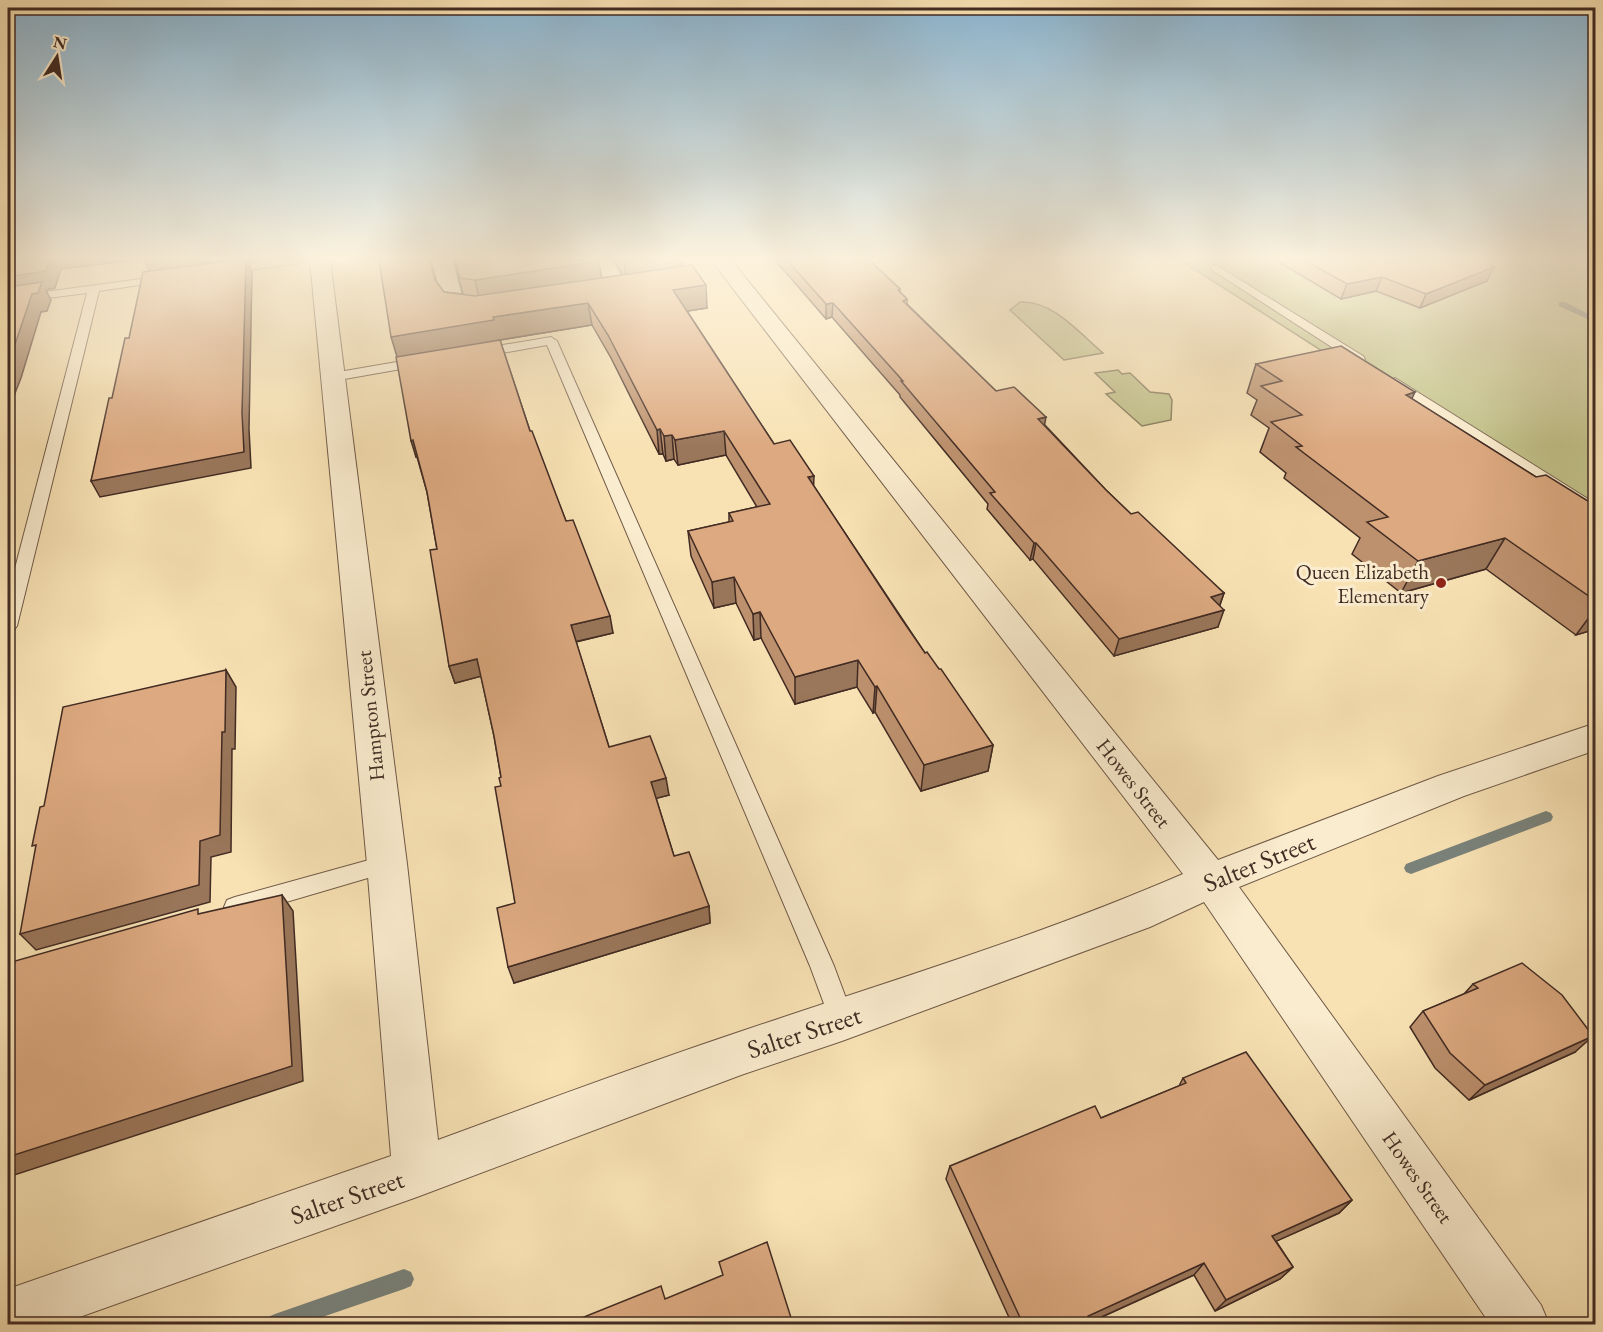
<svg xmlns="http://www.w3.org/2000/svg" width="1603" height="1332" viewBox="0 0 1603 1332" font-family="'EB Garamond',serif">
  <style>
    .green { fill: #c2c28a; stroke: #827656; stroke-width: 1.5 }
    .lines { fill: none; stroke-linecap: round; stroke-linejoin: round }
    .stream { fill: #79827b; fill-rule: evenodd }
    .service-casing { stroke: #6f5947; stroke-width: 2 }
    .minor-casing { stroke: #6f5947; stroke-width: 2 }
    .service { fill: #faecce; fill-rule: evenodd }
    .minor { fill: #faecce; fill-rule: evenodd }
    .wall { fill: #bd916e; stroke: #412b23; stroke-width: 1.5 }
    .shaded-wall { fill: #9a765a; stroke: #412b23; stroke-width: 1.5 }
    .building { fill: #dca980; stroke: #412b23; stroke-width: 1.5 }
    .poi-dot { fill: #8f2418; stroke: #faecce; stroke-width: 2 }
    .labels { text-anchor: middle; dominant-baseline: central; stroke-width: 6; stroke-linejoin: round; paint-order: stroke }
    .poi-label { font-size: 21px; fill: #412b23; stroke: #faecce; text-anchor: end }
    .street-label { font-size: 21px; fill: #412b23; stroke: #faecce }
    .near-street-label { font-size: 26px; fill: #412b23; stroke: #faecce }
  </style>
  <rect width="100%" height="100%" fill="#f8e2b4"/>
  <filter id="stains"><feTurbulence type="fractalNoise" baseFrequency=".00333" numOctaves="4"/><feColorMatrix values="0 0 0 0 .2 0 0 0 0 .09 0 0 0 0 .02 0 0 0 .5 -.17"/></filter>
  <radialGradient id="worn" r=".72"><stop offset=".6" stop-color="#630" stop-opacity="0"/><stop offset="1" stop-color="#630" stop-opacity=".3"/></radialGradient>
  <g class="green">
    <path d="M1180,260H1595V526Z"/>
    <path d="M1020,302C1053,300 1080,334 1103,353L1064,360L1010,310Z"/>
    <path d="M1118,370L1122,374L1130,373L1150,392L1169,394L1172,400L1171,420L1142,426L1106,394L1115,392L1095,373Z"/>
  </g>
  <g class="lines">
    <g class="stream">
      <path d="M1559,302H1565L1596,318V323L1559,306Z"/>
      <path d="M1546,811L1551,813L1553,817L1551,821L1411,874L1406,872L1404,868L1406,864Z"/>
      <path d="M404,1269L411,1272L414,1279L411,1286L404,1289L302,1324H265L268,1317L275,1314Z"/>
    </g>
    <defs>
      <g id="service">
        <path d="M279,260H306L301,263L226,273L221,270L226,267Z"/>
        <path d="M1216,265L1363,356L1365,359L1363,362H1355L1212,270L1211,268Z"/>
        <path d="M163,276L167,277V281L99,291L17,626L14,630L8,632V595L87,293L8,303V297Z"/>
        <path d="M551,337L557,341L834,966L854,1020L851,1028L842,1031L833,1028L810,966L547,345L479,357L473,353L479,349Z"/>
        <path d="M420,358L426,362L424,365L333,381L327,377L333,373Z"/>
        <path d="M1395,378L1596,504V515L1390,385L1389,382Z"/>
        <path d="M387,855L395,858L398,864L395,870L235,917L227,914L224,907L227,900L235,897Z"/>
      </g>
      <g id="minor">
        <path d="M310,260H330L407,864L438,1140C539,1103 640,1065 742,1031C890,981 1040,936 1183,874L711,260H731L1218,860L1438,776L1596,723V750L1464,796L1239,887L1541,1305L1549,1324H1490L1204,902L1150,927L842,1041L741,1075L417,1197L60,1324H8V1289L391,1156L367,864Z"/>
        <path d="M432,260H452L464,302L492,305L495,310L492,315L484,316L450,312L443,302Z"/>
        <path d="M592,260H612L628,289L625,293L618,295L611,293Z"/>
      </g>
    </defs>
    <use href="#service" class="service-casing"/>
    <use href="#minor" class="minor-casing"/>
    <use href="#service" class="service"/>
    <use href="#minor" class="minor"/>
  </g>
  <g class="wall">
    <path d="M379,260H430L435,280L444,292L463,294L454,260H598L602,278L623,275L614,260H682L683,266L707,308L687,311L774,444L813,485L925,653L939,669L993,745L988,771L921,791L875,712L873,713L857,687L795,704L761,638L754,640L736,603L714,608L691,556L688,531L729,522V513L757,507L726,455L678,465L674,459L666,461L663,454H659L611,358L592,325L500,340L530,431L566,521L613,633L576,642L609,747L669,795L656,798L674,856L709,906L710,923L514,983L515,903L501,786V777L494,736L481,676L455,683L449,666L437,549L427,492L417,457H416Z"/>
    <path d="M775,260H869L900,289V292L907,299V304L996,391L1045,425L1106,490L1131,514L1224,593L1220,605L1218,627L1114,656L1033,559L1030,560L987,509L988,504L900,397V395L832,317L826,319Z"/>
    <path d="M1275,260H1484L1487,281L1420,308L1376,291L1341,299Z"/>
    <path d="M1256,364L1412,399L1536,477L1596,506V629L1576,635L1486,569L1401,593L1352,554L1360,538L1284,478L1286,473L1260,452L1269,428L1251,415L1257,400L1247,393Z"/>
    <path d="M1473,984L1575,1052L1469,1100L1435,1068L1410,1027L1423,1011L1464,994Z"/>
    <path d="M1183,1078L1352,1200L1339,1213L1276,1241L1293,1267L1280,1279L1215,1311L1194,1275L1091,1322L1092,1324H1012L946,1179L950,1166L1101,1118L1179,1086Z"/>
  </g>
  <g class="shaded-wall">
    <path d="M50,260H134L61,269L55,288L46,290L51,300L47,311L41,312L21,378L8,411V277Z"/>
    <path d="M145,260H253V261L248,262L252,272L249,429L251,468L100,497L91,481L151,275Z"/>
    <path d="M624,260H682L683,272L626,281Z"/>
    <path d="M599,261L602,283L480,302L475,280Z"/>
    <path d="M1494,267L1487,281L1420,308L1426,294Z"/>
    <path d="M1382,277L1376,291L1341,299L1347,284Z"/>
    <path d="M706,285L707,308L675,313L673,290Z"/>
    <path d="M588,303L592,325L499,340L398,360L391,337L493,317Z"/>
    <path d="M833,303L832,317L826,319V304Z"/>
    <path d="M1415,392L1401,422L1406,395Z"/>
    <path d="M1046,417L1043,433L1038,419Z"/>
    <path d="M8,426L10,430L8,439Z"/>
    <path d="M660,429L663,454H659L657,430Z"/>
    <path d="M724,431L726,455L678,465L675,440Z"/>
    <path d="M672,435L674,459L666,461L664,436Z"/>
    <path d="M413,440L418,457H416L411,441Z"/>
    <path d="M814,476L813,501L808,477Z"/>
    <path d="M1505,538L1486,569L1401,593L1418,561Z"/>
    <path d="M1034,543H1036L1033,559L1030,560Z"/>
    <path d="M734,577L736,603L714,608L712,582Z"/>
    <path d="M1224,593L1218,610L1211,597Z"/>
    <path d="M1596,608V629L1576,635Z"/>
    <path d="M1224,610L1218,627L1114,656L1119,639Z"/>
    <path d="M760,612L761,638L754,640L753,614Z"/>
    <path d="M610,616L613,633L574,642L571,625Z"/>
    <path d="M477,659L482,676L455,683L449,666Z"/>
    <path d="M858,660L857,687L795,704V677Z"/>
    <path d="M226,670L236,687L235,749H232L231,852L211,857L210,902L36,950L20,934L200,841L222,732Z"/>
    <path d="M877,686L875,712L873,713L875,687Z"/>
    <path d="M993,745L988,771L921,791L924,765Z"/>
    <path d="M666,778L669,795L654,799L651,782Z"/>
    <path d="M282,895L293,911L303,1081L8,1177V1157Z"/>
    <path d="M709,906L710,923L514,983L508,967Z"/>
    <path d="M1593,1036L1575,1052L1469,1100L1485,1085Z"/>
    <path d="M1352,1200L1339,1213L1261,1248L1272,1236Z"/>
    <path d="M1204,1263L1194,1275L1086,1324L1088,1316Z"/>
    <path d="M1293,1267L1280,1279L1215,1311L1226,1300Z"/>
  </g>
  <g class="building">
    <path d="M8,260H50L46,271L8,277Z"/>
    <path d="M235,260H246L242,413L244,452L91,481L109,398H112L125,338H129L143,272Z"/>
    <path d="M379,260H430L435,280L444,292L475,296L692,265L706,285L673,290L774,444L790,440L814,476L808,477L901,618L925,653L927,652L939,669H941L993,745L924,765L877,686L875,687L858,660L795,677L760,612L753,614L734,577L712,582L688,531L733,521L729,513L770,504L724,431L675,440L672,435L664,436L660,429L657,430L608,335L588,303L493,317L494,320L391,337Z"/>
    <path d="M455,260H598L599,261L475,280L460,278Z"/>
    <path d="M787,260H869L900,289L898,290L907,299L903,301L996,391L1014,387L1046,417L1038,419L1106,490L1131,514L1138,512L1224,593L1211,597L1224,610L1119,639L1036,543H1034L990,493L995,492L901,381H903L833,303L826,304Z"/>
    <path d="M1304,260H1484L1494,267L1426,294L1382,277L1347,284Z"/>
    <path d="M42,282L38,293L32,294L8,365V287Z"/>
    <path d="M500,340L530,431H532L566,521L573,520L610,616L571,625L609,747L650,736L666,778L651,782L674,856L689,852L709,906L508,967L497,908L515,903L495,787L501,786L499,778L501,777L494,736L477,659L449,666L430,550L437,549L427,492L413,440L411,441L396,357Z"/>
    <path d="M1341,346L1415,392L1406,395L1536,477L1546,475L1596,506V601L1505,538L1418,561L1367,522L1388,517L1296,447L1302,446L1271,422L1302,415L1261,386L1282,381L1256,364Z"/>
    <path d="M226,670L225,732H222L220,835L200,841L199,885L20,934L36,845L32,846L40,807L44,806L63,707Z"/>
    <path d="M282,895L292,1066L8,1157V968L14,966L15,961L198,909V914Z"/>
    <path d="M1522,963L1562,995L1593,1036L1485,1085L1450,1053L1423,1011L1478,988L1473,984Z"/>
    <path d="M1246,1052L1352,1200L1272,1236L1293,1267L1226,1300L1204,1263L1088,1316L1092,1324H1023L950,1166L1095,1106L1101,1118L1186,1083L1183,1078Z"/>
    <path d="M767,1242L793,1324H569V1323L661,1286L665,1299L723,1275L719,1262Z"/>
  </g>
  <linearGradient id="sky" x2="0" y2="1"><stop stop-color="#8bb7d4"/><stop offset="0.58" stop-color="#fcf2dd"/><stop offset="1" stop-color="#fcf2dd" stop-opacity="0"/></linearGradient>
  <rect width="1603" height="446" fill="url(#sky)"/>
  <circle class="poi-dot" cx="1441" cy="583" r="6"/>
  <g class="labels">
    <g class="poi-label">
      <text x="1429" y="571">Queen Elizabeth<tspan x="1429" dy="24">Elementary</tspan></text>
    </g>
    <g class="street-label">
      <text transform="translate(370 716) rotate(-96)">Hampton Street</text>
      <text transform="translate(1134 783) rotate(52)">Howes Street</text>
      <text transform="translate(1418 1177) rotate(55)">Howes Street</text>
    </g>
    <g class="near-street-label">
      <text transform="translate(1259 862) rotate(-22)">Salter Street</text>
      <text transform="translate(804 1032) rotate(-18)">Salter Street</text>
      <text transform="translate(347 1197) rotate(-19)">Salter Street</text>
    </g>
  </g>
  <rect width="1603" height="1332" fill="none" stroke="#f8e2b4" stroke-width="30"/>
  <rect x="9" y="9" width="1585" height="1314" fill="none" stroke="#412b23" stroke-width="3"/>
  <rect x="15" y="15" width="1573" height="1302" fill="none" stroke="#412b23" stroke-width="1.5"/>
  <g transform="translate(57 57) rotate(12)" stroke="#faecce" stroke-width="4.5" paint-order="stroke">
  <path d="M0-4.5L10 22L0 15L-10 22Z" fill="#412b23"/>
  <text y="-9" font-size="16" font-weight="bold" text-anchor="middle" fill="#412b23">N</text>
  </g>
  <rect width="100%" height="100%" filter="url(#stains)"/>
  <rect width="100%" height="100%" fill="url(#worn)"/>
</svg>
